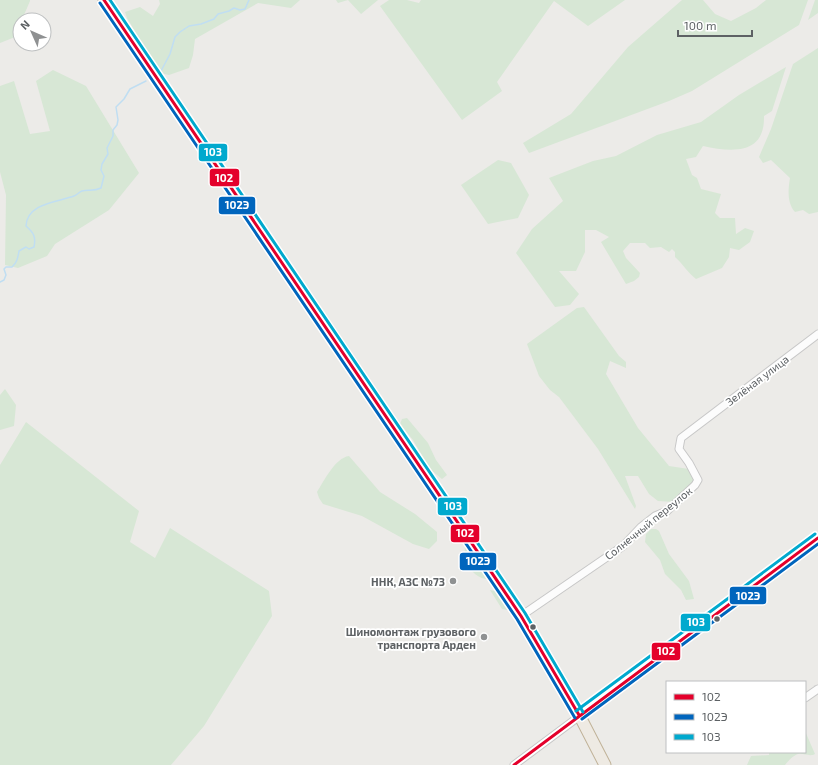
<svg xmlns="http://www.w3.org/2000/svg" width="818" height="765" viewBox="0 0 818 765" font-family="'Exo 2',sans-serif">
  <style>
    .green { fill: #d7e7d5 }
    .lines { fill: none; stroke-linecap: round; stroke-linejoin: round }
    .stream { stroke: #c0def2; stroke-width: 1.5 }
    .minor-casing { stroke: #c7c7c7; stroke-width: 9 }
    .highway-casing { stroke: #c0b298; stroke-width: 13 }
    .minor { stroke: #fcfcfc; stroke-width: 7 }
    .highway { stroke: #eeeae3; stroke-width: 11 }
    .bus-1-casing { stroke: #fff; stroke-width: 6 }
    .bus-2-casing { stroke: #fff; stroke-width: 6 }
    .bus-3-casing { stroke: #fff; stroke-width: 6 }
    .bus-1 { stroke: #e4002b; stroke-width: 3 }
    .bus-2 { stroke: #0065bd; stroke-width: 3 }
    .bus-3 { stroke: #00a9ce; stroke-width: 3 }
    .poi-dot { fill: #8f9192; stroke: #fff; stroke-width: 1.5 }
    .bus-dot { fill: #5d6164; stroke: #fff; stroke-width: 1.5 }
    .labels { text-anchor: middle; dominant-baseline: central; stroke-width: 3.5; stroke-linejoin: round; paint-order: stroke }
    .street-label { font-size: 11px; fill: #5d6164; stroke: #fff }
    .poi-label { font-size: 11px; font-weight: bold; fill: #5d6164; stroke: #fff; text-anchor: end }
    .line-badge { stroke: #fff; stroke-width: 1.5 }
    .badge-label { font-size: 11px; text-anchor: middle; font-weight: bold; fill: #fff }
  </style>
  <rect width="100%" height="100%" fill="#ecebe8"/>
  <g class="green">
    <path d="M0,0H30V1L24,15L27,20H20V35L0,43Z"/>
    <path d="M159,0H300L291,8L258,3L195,39L193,55L189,68L169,75L160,73L127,18L125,12L140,7L153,16L160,4Z"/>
    <path d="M336,0H378L361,14L348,0L338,3Z"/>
    <path d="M389,0H407L419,3L421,0H625L588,26L554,1L497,82L502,91L462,120L380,6Z"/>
    <path d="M682,0H703L715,14L731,21L756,8L766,0H808L799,25L692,91L669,101L529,153L523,143L571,114L628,47Z"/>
    <path d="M815,0H818V13L808,20Z"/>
    <path d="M818,48V212L809,214L803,210L795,212C787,203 788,190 790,178L771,160L763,163L759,157L771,129L793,64Z"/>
    <path d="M786,67L772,111L764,116C765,156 731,152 703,146L696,157L686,159L692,175L697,178L701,189L721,194L715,213L720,218H735L736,234L745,228L754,231L750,242L739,250L730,248L729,257L722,268L696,279C688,273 683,264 675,257V252L672,249L669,252L661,247L650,248L645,243H630L623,251L626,258L640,273L639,277L634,281L626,284L601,242L609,237L596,230H585V252L576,271H559L579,294L570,305L555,307L516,253L532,229L563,201L549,178L593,161L616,156L657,135L701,122L739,95Z"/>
    <path d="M53,70L86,86L139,173L109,210L55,244L47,256L18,268L5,265L6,195L0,172V86L14,81L30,134L50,131L36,81Z"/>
    <path d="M498,160L511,163L529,195L518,218L488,224L461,185Z"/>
    <path d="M584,307L619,356L626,362V368L610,361L606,374L638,428L669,466L689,469L694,479L690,488L674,502L658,501L649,494L638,476H625L636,506L635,509L598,449L559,397L550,390L539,376L527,344L577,308Z"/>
    <path d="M5,389L16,405L14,426L0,430V395Z"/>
    <path d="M407,418L428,443L436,460L447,475L442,479L430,469L413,440L400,424L402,419Z"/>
    <path d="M26,422L139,511L130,542L155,558L170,528L269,591L272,616L204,726L171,765H0V465Z"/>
    <path d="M349,456L380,492L415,514L437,532V541L429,549L413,544L362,516L323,504L319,498L317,492C324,481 335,458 349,456Z"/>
    <path d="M651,529H656L659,531L669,554L689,581L694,599L686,600L681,590L665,574L660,560L645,542L646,534Z"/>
    <path d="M468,545L488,575L486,579C474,577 470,568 464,559L465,547Z"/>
    <path d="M490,590C500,591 504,598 510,606L507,610L502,609Z"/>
    <path d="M805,731L815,754C810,757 804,753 798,754C794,755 788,761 785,765H747L751,756L769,755V752H805Z"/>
  </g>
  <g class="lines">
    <g class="stream">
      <path d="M161,71L170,54L175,37L180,32L189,26L201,24L214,19L218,14L229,11L234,8L240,10L245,9L249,0"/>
      <path d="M0,282L4,280L6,275L4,269L6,267H12C17,263 18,257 19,251L26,247L29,249L34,247C36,237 34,233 26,226C27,203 58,202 74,196C77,195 79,192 82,191C89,189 93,192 101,188L104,176L101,170L102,164L108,154L107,148L113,136V130L117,125L118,120L116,107L124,99L130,89L146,81"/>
    </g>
    <defs>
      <g id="minor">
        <path d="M521,616L623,546L641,527L655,516L667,511L695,485L698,480L689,463L679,449L681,438L818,334"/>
        <path d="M805,698L818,689"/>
        <path d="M514,765L818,538"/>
      </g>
      <path id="highway" d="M104,0L339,345L521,616L574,705L605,765"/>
    </defs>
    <use href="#minor" class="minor-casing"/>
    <use href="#highway" class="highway-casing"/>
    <use href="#minor" class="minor"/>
    <use href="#highway" class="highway"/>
    <defs>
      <g id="bus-1">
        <path d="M104,0L521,616L579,715"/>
        <path d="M514,765L818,538"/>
      </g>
      <g id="bus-2">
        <path d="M100,3L517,619L575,718"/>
        <path d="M582,719L818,544"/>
      </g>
      <g id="bus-3">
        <path d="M110,0L525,613L583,712"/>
        <path d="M576,711L815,534"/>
      </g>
    </defs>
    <use href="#bus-1" class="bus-1-casing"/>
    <use href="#bus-2" class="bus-2-casing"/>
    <use href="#bus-3" class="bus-3-casing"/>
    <use href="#bus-1" class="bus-1"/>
    <use href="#bus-2" class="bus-2"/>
    <use href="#bus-3" class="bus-3"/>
  </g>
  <g class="poi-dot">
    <circle cx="453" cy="581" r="4"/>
    <circle cx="484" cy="637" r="4"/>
  </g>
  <g class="bus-dot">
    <circle cx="717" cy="619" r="3.5"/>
    <circle cx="533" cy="627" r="3.5"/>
  </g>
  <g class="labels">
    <g class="street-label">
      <text transform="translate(757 380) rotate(-37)">Зелёная улица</text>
      <text transform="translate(648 523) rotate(-39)">Солнечный переулок</text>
    </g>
    <g class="poi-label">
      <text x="445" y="581">ННК, АЗС №73</text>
      <text x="476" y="631">Шиномонтаж грузового<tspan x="476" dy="13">транспорта Арден</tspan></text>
    </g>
  </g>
  <g class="line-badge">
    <rect x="198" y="143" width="30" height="19" rx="4" fill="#00a9ce"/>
    <rect x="209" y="168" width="31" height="19" rx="4" fill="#e4002b"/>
    <rect x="218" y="196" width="38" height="19" rx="4" fill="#0065bd"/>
    <rect x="437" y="497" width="31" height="19" rx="4" fill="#00a9ce"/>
    <rect x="450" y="524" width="30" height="19" rx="4" fill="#e4002b"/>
    <rect x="459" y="552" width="38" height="19" rx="4" fill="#0065bd"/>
    <rect x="729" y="586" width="38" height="19" rx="4" fill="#0065bd"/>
    <rect x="680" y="613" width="31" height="19" rx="4" fill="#00a9ce"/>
    <rect x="651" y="642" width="30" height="19" rx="4" fill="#e4002b"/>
  </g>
  <g class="badge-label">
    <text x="213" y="156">103</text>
    <text x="224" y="182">102</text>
    <text x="237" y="209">102Э</text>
    <text x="453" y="510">103</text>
    <text x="465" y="537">102</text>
    <text x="478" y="565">102Э</text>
    <text x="748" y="600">102Э</text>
    <text x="696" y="626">103</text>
    <text x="666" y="655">102</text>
  </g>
  <rect x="666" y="681" width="140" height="72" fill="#ffffff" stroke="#bec0c1"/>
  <rect x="674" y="694" width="20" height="6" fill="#e4002b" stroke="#bec0c1"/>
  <text x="702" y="701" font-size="12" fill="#5d6164">102</text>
  <rect x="674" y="714" width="20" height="6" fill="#0065bd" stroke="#bec0c1"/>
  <text x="702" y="721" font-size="12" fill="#5d6164">102Э</text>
  <rect x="674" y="734" width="20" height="6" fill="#00a9ce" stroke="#bec0c1"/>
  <text x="702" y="741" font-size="12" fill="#5d6164">103</text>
  <g transform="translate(32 32) rotate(315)"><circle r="19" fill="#ffffff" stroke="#bec0c1"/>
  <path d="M0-3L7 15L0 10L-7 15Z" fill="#8f9192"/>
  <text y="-6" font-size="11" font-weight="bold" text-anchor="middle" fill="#5d6164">N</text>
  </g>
  <path d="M678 30v6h74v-6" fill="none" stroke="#5d6164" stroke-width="2"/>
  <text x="684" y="30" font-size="12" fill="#5d6164" stroke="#ffffff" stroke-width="3" paint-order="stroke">100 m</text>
</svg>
